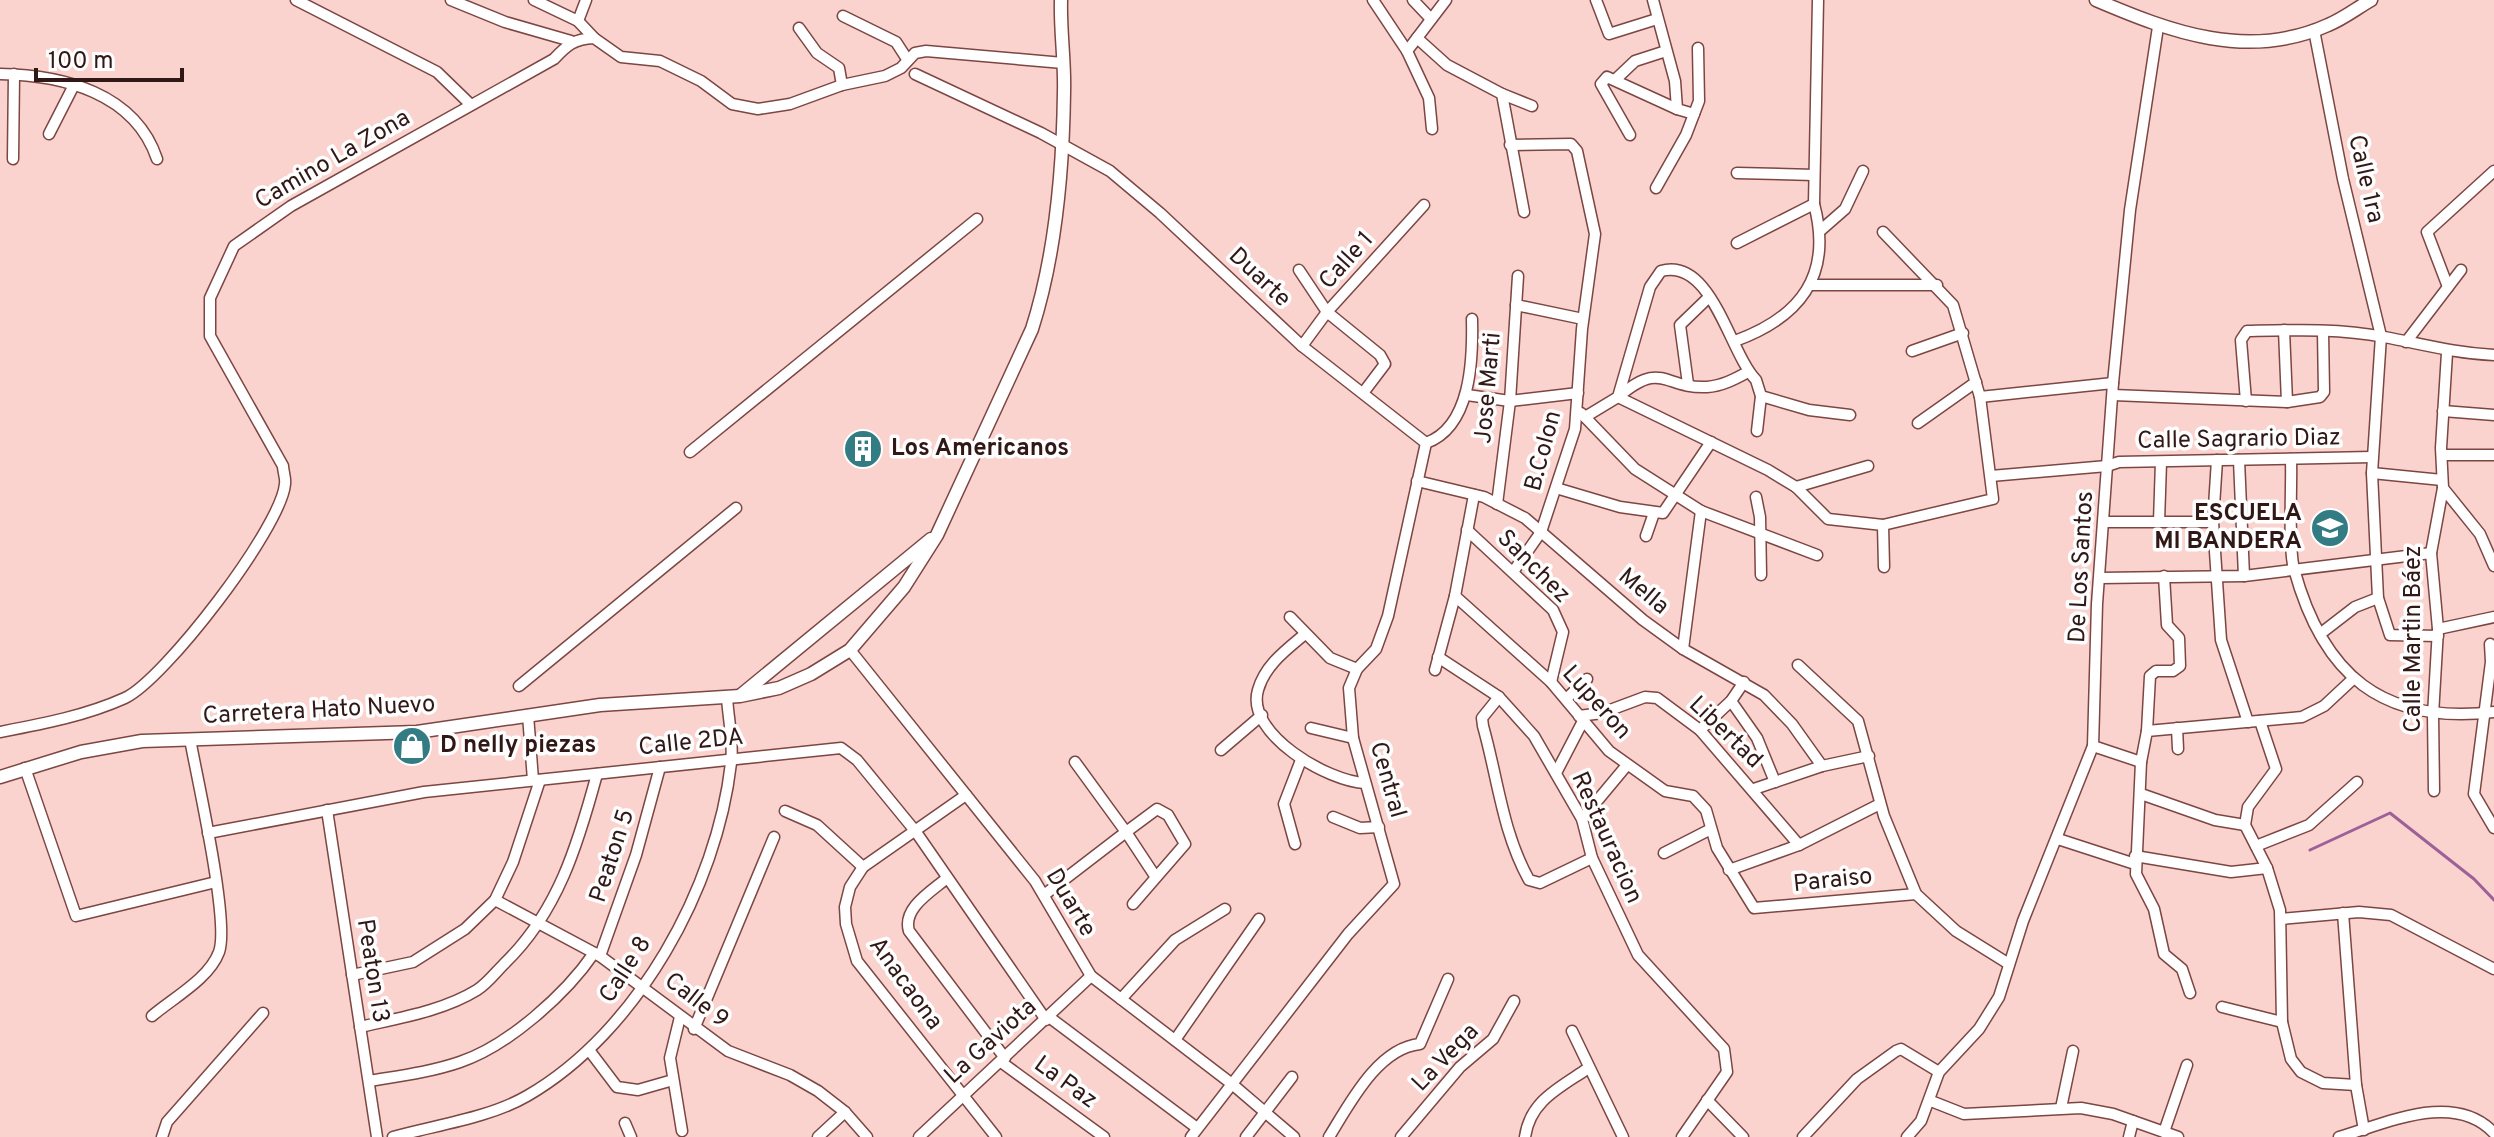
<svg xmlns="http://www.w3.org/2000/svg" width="2494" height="1137" viewBox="0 0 2494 1137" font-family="Overpass,sans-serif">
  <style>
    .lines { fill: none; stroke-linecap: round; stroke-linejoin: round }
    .stream { stroke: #9c6198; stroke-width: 3 }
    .minor-casing { stroke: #7c4642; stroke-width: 13 }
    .major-casing { stroke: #7c4642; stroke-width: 15 }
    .minor { stroke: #fff; stroke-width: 10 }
    .major { stroke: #fff; stroke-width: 12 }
    .labels { text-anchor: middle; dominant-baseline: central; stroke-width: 7; stroke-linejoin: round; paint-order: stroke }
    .street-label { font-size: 24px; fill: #301817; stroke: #fefefe }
    .poi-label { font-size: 24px; font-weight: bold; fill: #301817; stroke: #fefefe; text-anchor: start }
  </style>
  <rect width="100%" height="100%" fill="#fad2ce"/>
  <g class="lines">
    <path class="stream" d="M2310,850L2390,813L2474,879L2494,900"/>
    <defs>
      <g id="minor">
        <path d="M296,0L437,72L470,104"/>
        <path d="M451,0L505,22L571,41"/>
        <path d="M534,0L578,21L594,38"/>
        <path d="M1373,0L1407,51"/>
        <path d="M1413,0L1431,19"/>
        <path d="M1446,0L1417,38L1447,65L1502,94L1524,212"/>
        <path d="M1596,0L1609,34L1657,19"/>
        <path d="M1653,0L1675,81L1677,109L1694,114"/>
        <path d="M843,16L896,42L907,59"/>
        <path d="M578,21L586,0"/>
        <path d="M799,28L817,53L839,68L842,85"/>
        <path d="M2314,30L2343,179L2381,336L2372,473L2378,598L2390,635L2438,636"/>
        <path d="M1417,38L1407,51L1429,98L1432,129"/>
        <path d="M0,74C63,75 135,93 157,159"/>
        <path d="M915,74L1041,133L1110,171L1160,213L1302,346L1426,443"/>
        <path d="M1616,79L1635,61L1666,51"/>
        <path d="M1502,94L1532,106"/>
        <path d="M49,134L74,85"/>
        <path d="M1630,135L1601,84L1607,77L1677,109"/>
        <path d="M1510,145L1571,144L1577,151L1595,234L1582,329L1575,429L1541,532L1513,572"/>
        <path d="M13,159L14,74"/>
        <path d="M1737,173L1814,175"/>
        <path d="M1656,188L1686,135L1699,101L1698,48"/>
        <path d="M1821,230L1845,209L1863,171"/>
        <path d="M1737,243L1814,204"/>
        <path d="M1299,270L1327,312L1380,355L1385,364L1363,393"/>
        <path d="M1812,285H1937"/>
        <path d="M2448,287L2427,232L2494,171"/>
        <path d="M1516,305L1583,319"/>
        <path d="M2284,330L2287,402"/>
        <path d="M1735,341C1801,317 1833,275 1814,204L1818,0"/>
        <path d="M2406,342L2461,270"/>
        <path d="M1302,346L1327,312L1424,205"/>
        <path d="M1912,351L1963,333"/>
        <path d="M2447,353L2441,448L2443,488L2480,534L2494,566"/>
        <path d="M1748,372C1735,379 1722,386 1707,387C1663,389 1663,359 1618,397L1768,470L1796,487L1828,519L1883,525L1993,499L1980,397L1953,305L1883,232"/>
        <path d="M1688,384L1680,325L1708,298"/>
        <path d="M1467,395L1510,401L1578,393"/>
        <path d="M2113,395L2287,402L2320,397L2324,392L2323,332"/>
        <path d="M1761,396L1809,410L1850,415"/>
        <path d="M1980,397L2113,383"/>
        <path d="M2246,401L2241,340L2247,331C2291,330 2340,328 2384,337C2422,344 2454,353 2494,355"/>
        <path d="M2443,411L2494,415"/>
        <path d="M1581,413L1635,469L1701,511L1817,555"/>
        <path d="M1585,417L1618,397L1650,287L1661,271C1712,257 1729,352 1756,380L1761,396L1757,431"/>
        <path d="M1918,423L1976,382"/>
        <path d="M1426,443C1471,427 1473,360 1472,319"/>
        <path d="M690,452L977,219"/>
        <path d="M2442,455H2494"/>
        <path d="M2291,459C2292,485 2288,547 2294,569C2323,675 2382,725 2494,712"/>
        <path d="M2217,460L2213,522L2221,640L2248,722"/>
        <path d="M2239,460L2244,576"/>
        <path d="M2372,473L2442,480"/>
        <path d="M1991,476L2107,466L2119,462L2372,457"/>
        <path d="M1417,481L1484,497L1525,518L1643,620L1683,649L1764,695L1792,724L1822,766"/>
        <path d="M1796,487L1868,466"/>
        <path d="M1556,488L1620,507L1663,513L1711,442"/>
        <path d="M1756,497L1760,517L1761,575"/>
        <path d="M1497,504L1510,401L1518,276"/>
        <path d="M2105,522H2213"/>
        <path d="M2159,522L2161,462"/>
        <path d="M1883,525L1884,567"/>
        <path d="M1467,530L1553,610L1563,632L1551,682"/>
        <path d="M1646,536L1654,513"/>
        <path d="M2100,578L2244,576L2431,553"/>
        <path d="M1455,596L1551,682L1609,751L1665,791L1693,796L1706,810L1717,848L1754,908L1916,894"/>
        <path d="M1290,617L1330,658L1357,669"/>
        <path d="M2438,629L2494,617"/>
        <path d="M1305,634C1286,650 1265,665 1258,690C1245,734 1329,782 1365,783"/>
        <path d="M2320,634L2355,607L2378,598"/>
        <path d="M2490,644L2491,662L2474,794L2494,828"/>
        <path d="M1683,649L1701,511"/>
        <path d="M850,650L1035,881L1091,976L1232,1084L1294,1137"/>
        <path d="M1438,657L1499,697L1534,736L1582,819L1592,858L1638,955L1724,1049L1727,1072L1682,1137"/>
        <path d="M1798,665L1858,721L1884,816L1916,894L1956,931L2009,964"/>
        <path d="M1435,670L1455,596L1474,495"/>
        <path d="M519,686L736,508"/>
        <path d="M1499,697L1482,718L1483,726C1498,779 1502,831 1529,880L1540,883L1592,858"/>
        <path d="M1566,699L1587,679"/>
        <path d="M1731,701L1757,738L1775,782"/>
        <path d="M528,715L533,780"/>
        <path d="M1579,716L1602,713L1645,697L1657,698L1700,730L1799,845"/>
        <path d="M2260,721L2276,769L2248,807L2245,825L2267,868L2280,910L2282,1022L2291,1059L2301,1072L2323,1083L2356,1085"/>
        <path d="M1311,728L1353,738"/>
        <path d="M2177,728L2178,749"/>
        <path d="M1700,730L1731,701L1744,682"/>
        <path d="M2147,731L2150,676L2156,671H2173L2180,666L2179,638L2167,625L2164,576"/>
        <path d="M0,732C42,724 85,716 125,698C164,680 281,528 285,484C286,479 283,471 283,466L210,336V298L234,246L291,206L554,59C567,45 574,39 594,38L621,57L660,61L701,81L732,104L758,109L790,104L842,85L885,76L901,68L915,53L926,51L1063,63"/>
        <path d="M2093,746L2141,762"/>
        <path d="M1221,750L1262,715"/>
        <path d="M25,768L76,916L216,882"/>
        <path d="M1556,773L1583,721"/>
        <path d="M1754,789L1822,766L1869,756"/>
        <path d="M2434,791L2433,715L2438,629L2431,553L2443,488"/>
        <path d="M2141,794L2215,820L2245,825"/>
        <path d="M966,795L863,867L850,887L845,907L846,924L857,961L996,1137"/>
        <path d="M327,810L377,1137"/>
        <path d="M785,811L817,825L863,867"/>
        <path d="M1333,817L1360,828L1379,827"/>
        <path d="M1582,819L1627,765"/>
        <path d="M208,833L424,792L841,748L857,760L916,832L1046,1020"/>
        <path d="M2058,839L2135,864"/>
        <path d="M1295,844L1284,804L1301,760"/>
        <path d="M2256,846L2309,825L2357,782"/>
        <path d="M1664,853L1711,829"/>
        <path d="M2135,856L2231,872L2267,868"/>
        <path d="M1729,870L1799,845L1880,804"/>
        <path d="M947,878C932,891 902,908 909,931L1005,1058"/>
        <path d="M1044,895L1126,832L1075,762"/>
        <path d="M495,900L600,956L728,1051L790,1075L818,1091L845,1112L867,1137"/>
        <path d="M1133,904L1185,844L1168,815L1157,809L1126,832L1155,876"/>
        <path d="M2343,913L2356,1085L2364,1130"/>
        <path d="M2281,919L2359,912L2391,915L2494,969"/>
        <path d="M600,956L636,855L660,767"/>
        <path d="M352,975L413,962L465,929L495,900L513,862L540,780"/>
        <path d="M2190,993L2182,969L2164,954L2154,909L2136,874L2141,762L2147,731L2302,717L2324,706L2353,679"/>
        <path d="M1121,999L1175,940L1225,909"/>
        <path d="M2222,1007L2282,1022"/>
        <path d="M152,1016C173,998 209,979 219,952C230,922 197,778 190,739"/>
        <path d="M680,1017L670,1058L682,1131"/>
        <path d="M1049,1017L1197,1128"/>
        <path d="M360,1027C399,1018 443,1011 477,990C487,984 496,972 504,964C558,912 578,844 597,774"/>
        <path d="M694,1029L774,837"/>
        <path d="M1572,1031L1623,1137"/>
        <path d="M1175,1040L1259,919"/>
        <path d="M589,1050L617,1087L638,1090L673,1080"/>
        <path d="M1001,1062L1104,1137"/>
        <path d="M369,1081C399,1076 431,1072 460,1062C508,1046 566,994 594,953"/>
        <path d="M1707,1100L1743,1137"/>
        <path d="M1931,1101L1964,1114L2081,1108L2113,1114L2178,1137"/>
        <path d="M2061,1108L2073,1051"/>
        <path d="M625,1123L631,1137"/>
        <path d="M2164,1132L2187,1065"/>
        <path d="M162,1137L167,1122L263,1013"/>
        <path d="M393,1137C436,1125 489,1118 527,1096C638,1032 717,887 731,763C734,742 728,718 727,697"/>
        <path d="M818,1137L845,1112"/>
        <path d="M919,1137L1091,976"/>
        <path d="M1191,1137L1348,934L1394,884L1353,738L1349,688L1357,669L1376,649L1388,616L1426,443"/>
        <path d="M1246,1137L1292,1077"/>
        <path d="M1329,1137C1350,1103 1378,1048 1420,1044L1448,979"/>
        <path d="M1401,1137L1460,1067L1493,1039L1514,1001"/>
        <path d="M1525,1137C1530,1101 1559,1088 1587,1069"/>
        <path d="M1803,1137L1857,1079L1896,1051L1901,1049L1939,1072"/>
        <path d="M1907,1137L1921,1121L1939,1072L1979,1029L1999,997L2023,921L2093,746L2097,604L2113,383L2130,210L2158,27"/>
        <path d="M2129,1137L2133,1121"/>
        <path d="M2339,1137C2385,1124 2454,1090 2494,1133"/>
      </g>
      <g id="major">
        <path d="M2096,0C2171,32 2248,61 2328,25C2343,19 2357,8 2371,0"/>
        <path d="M741,695L931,539"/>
        <path d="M0,777L81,752L142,741L417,732L600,705L740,696L779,688L811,674L850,650L904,587L937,535L1032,329C1056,254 1063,171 1064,92C1065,61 1060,31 1061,0"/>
      </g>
    </defs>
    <use href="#minor" class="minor-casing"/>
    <use href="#major" class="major-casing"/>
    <use href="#minor" class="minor"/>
    <use href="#major" class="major"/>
  </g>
  <defs>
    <symbol id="building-disc" viewBox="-11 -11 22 22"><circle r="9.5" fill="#347c83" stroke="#fefefe"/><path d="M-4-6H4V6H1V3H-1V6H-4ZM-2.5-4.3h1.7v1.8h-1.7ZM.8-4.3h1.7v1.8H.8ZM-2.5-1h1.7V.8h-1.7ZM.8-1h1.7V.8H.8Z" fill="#fff"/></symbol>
    <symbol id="school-disc" viewBox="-11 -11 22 22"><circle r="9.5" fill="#347c83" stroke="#fefefe"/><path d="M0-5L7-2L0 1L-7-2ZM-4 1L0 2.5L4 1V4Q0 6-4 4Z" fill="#fff"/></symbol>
    <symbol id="shop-disc" viewBox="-11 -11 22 22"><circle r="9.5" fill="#347c83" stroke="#fefefe"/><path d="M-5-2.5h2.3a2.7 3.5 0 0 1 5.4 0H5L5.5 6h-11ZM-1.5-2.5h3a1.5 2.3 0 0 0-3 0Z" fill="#fff"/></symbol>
  </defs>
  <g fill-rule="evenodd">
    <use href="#building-disc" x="841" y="427" width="44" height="44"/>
    <use href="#school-disc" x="2308" y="506" width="44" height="44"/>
    <use href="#shop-disc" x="390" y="724" width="44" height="44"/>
  </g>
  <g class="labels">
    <g class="street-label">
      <text transform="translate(333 160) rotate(-30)">Camino La Zona</text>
      <text transform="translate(2365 179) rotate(77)">Calle 1ra</text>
      <text transform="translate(1347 261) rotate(-48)">Calle 1</text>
      <text transform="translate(1259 278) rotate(43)">Duarte</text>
      <text transform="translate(1489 388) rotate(-85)">Jose Marti</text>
      <text transform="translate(2239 440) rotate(-1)">Calle Sagrario Diaz</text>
      <text transform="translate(1544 451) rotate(-75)">B.Colon</text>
      <text transform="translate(1533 567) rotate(45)">Sanchez</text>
      <text transform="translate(2082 567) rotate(-87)">De Los Santos</text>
      <text transform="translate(1643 592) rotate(40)">Mella</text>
      <text transform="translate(2414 639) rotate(-90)">Calle Martin Báez</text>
      <text transform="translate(1596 703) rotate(48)">Luperon</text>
      <text transform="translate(319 711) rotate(-3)">Carretera Hato Nuevo</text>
      <text transform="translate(1725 733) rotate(44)">Libertad</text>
      <text transform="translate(691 743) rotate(-6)">Calle 2DA</text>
      <text transform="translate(1387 780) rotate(74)">Central</text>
      <text transform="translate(1606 838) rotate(66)">Restauracion</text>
      <text transform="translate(613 856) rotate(-72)">Peaton 5</text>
      <text transform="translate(1833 881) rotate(-6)">Paraiso</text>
      <text transform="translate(1070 903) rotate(59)">Duarte</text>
      <text transform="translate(626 970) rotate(-57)">Calle 8</text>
      <text transform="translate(372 971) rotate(81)">Peaton 13</text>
      <text transform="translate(905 984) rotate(54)">Anacaona</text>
      <text transform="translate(696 1001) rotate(38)">Calle 9</text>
      <text transform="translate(991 1042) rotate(-42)">La Gaviota</text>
      <text transform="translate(1446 1058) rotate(-46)">La Vega</text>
      <text transform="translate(1065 1083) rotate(36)">La Paz</text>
    </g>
    <g class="poi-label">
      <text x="891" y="449">Los Americanos</text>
      <text x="2302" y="514" text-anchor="end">ESCUELA<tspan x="2302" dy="28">MI BANDERA</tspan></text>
      <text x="440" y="746">D nelly piezas</text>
    </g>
  </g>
  <path d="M36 68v12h146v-12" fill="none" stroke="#301817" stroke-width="4"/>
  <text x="48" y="68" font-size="24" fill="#301817" stroke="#fefefe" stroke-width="6" paint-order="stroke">100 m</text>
</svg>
